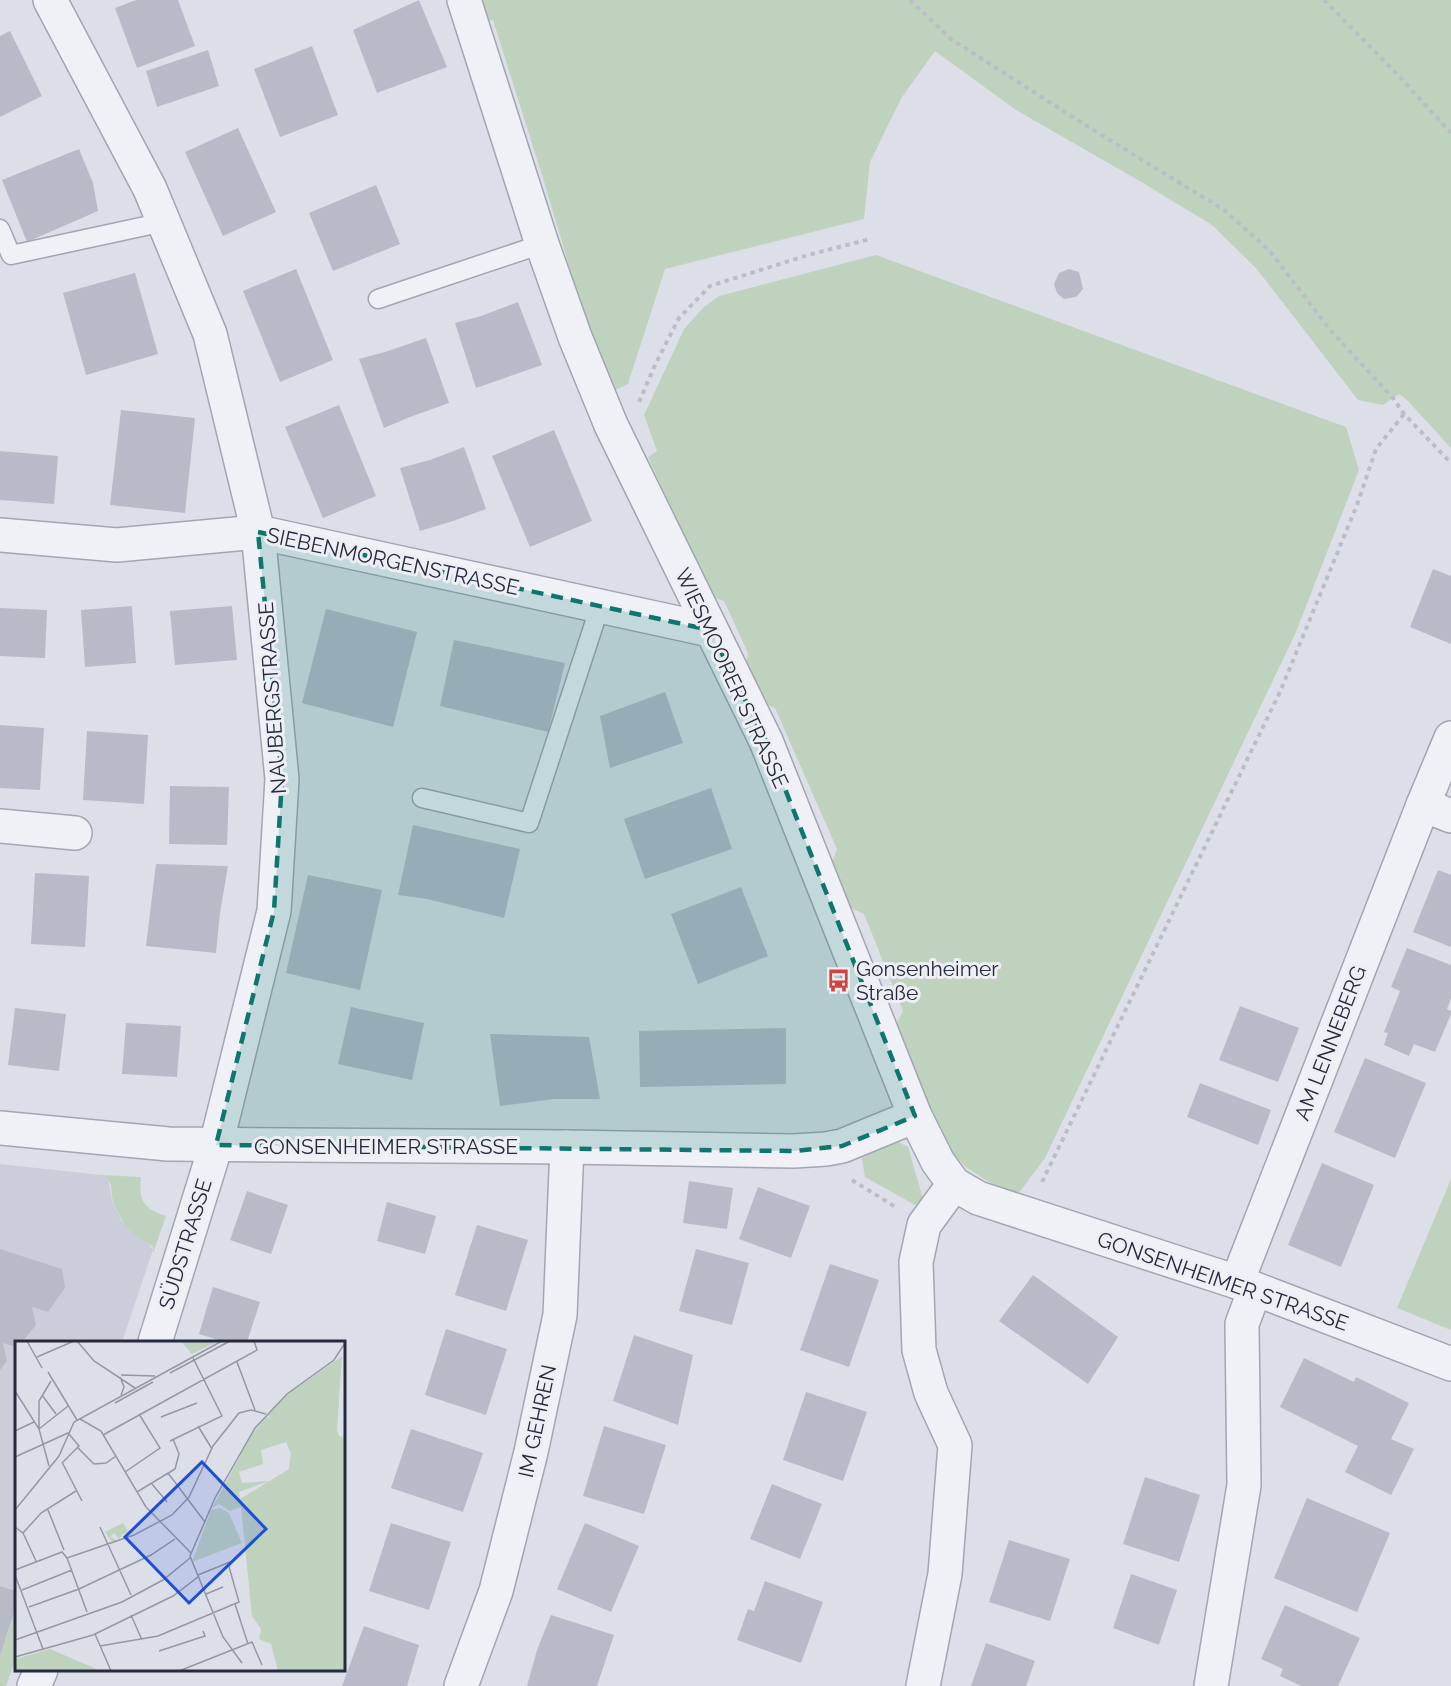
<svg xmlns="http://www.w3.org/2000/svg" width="1451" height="1686" viewBox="0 0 1451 1686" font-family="Raleway,sans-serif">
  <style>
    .built { fill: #cbceda }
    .green { fill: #bfd2be }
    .building { fill: #b8bac8 }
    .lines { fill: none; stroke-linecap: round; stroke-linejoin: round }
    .service-casing { stroke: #a2a5b2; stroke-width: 21 }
    .minor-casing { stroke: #a2a5b2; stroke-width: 36 }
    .path { stroke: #bbbdc6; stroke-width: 4; stroke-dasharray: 4.5 4.5; stroke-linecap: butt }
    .service { stroke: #f0f1f6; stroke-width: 18 }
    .minor { stroke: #f0f1f6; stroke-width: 33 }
    .marked { fill: #0f766e; fill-opacity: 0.2; stroke: #0f766e; stroke-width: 4.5; stroke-dasharray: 12 8; stroke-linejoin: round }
    .labels { text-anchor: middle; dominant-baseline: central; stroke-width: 6; stroke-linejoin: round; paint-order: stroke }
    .street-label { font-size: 21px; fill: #262a3f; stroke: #edeff5 }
    .poi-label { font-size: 21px; fill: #262a3f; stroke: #edeff5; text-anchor: start }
    .inset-road { fill: none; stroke: #9497a4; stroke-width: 1.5 }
    .view { fill: #1d4ed8; fill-opacity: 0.15; stroke: #1d4ed8; stroke-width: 3 }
    .inset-edge { fill: none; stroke: #262a3f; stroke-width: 3 }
  </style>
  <rect width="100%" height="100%" fill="#dddfe8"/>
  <path class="built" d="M0,1164L101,1175L108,1178L112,1201L121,1220L149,1244L153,1250L122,1342H16V1591L0,1586Z"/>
  <g class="green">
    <path d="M478,0H1451V448L1406,399L1399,394L1383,405L1358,400L1256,268L1212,225L1143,183L1016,110L935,51L902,97L870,162L864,219L665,269L628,384L607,394L543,178L493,20L486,21Z"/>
    <path d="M876,255L1346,427L1359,470L1296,632L1045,1158L1018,1194L992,1184L966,1167L948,1149L933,1120L896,1025L903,1011L864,914L840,903L827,876L837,849L775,708L757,700L744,680L748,653L724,601L711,596L648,457L657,451L644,415L684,329L704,307L719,296Z"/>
    <path d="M894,1140L908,1147L924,1202L915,1205L865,1177L860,1148Z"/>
    <path d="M101,1175L141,1177C138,1200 144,1209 166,1216L153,1253V1247C148,1242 141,1240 136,1236C126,1228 119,1216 114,1204C109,1192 116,1181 101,1175Z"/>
    <path d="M1451,1179V1330L1397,1308Z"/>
    <path d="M16,1609V1658L6,1686H0V1656Z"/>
  </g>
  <g class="building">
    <path d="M136,0H178L195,46L137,68L115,8Z"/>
    <path d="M419,0L447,67L377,93L353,30Z"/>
    <path d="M10,31L42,96L0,117V36Z"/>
    <path d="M312,46L338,115L280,137L254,69Z"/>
    <path d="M208,50L219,86L157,107L146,71Z"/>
    <path d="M238,128L276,212L223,236L185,152Z"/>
    <path d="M79,149L93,183L98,211L27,242L2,180Z"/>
    <path d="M376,185L400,244L333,271L309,213Z"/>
    <path d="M296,269L333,360L280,382L243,291Z"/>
    <path d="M1069,269L1079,272L1083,289L1076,297L1064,299L1057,293L1054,284L1059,273Z"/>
    <path d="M135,273L158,354L86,375L63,293Z"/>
    <path d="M518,302L542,365L476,388L455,323L481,316Z"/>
    <path d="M426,338L449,403L410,417L384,428L359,359L388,351Z"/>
    <path d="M339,405L376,496L323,518L285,427Z"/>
    <path d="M121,410L195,418L185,513L110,505Z"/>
    <path d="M554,430L592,521L530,547L492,456Z"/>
    <path d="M464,447L486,509L453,521L420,531L400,468L430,460Z"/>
    <path d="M0,451L58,456L54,504L0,500Z"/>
    <path d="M1433,569L1451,576V644L1410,627Z"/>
    <path d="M132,606L136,663L85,667L81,610Z"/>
    <path d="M232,606L237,660L175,665L170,611Z"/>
    <path d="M0,608L47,610L45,658L0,656Z"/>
    <path d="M326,609L417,632L393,727L302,703Z"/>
    <path d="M454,640L565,663L548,732L440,706Z"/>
    <path d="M665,692L683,743L610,768L600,716Z"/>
    <path d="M0,725L44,728L40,790L0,788Z"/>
    <path d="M87,731L148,735L144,804L83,800Z"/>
    <path d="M170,786L229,787L227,845L169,844Z"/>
    <path d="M711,788L732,849L645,879L624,819Z"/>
    <path d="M413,825L520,849L504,918L427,899L398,895Z"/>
    <path d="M156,864L228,866L220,913L216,953L146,946Z"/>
    <path d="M1438,870L1451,875V947L1413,932Z"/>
    <path d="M35,873L89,876L85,947L31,944Z"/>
    <path d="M308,875L382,890L360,990L286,973Z"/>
    <path d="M741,887L768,956L698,984L671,914Z"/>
    <path d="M1407,948L1451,965V998L1447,1009L1451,1011V1014L1435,1052L1414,1044L1409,1056L1384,1045L1388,1033L1384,1032L1400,991L1391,987Z"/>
    <path d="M1240,1006L1299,1028L1278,1082L1219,1060Z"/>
    <path d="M351,1007L424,1023L412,1080L338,1064Z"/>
    <path d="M15,1008L66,1014L59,1071L8,1065Z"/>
    <path d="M126,1023L181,1026L177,1077L122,1074Z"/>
    <path d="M786,1028V1084L640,1087L639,1031Z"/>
    <path d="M490,1034L589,1037L600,1099H554L500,1106Z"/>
    <path d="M1365,1058L1426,1083L1395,1158L1334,1132Z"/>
    <path d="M1200,1083L1271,1110L1258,1145L1187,1117Z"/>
    <path d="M1322,1163L1374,1185L1341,1267L1288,1245Z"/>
    <path d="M689,1181L733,1188L727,1229L683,1223Z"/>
    <path d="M758,1187L810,1206L791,1258L739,1239Z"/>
    <path d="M247,1191L288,1205L271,1254L230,1240Z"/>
    <path d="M387,1202L436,1216L425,1254L377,1241Z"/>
    <path d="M477,1225L528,1240L506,1311L455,1295Z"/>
    <path d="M0,1249L62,1269L65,1288L48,1312L32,1307L36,1325L22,1342H16V1347L3,1343L7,1361L0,1370Z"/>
    <path d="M696,1249L749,1263L732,1325L679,1311Z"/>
    <path d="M830,1264L879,1280L849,1367L800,1350Z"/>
    <path d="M1033,1275L1118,1337L1088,1384L999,1321Z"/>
    <path d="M213,1287L260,1302L247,1342H225L199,1334Z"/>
    <path d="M446,1329L507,1349L486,1415L425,1395Z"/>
    <path d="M634,1335L693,1355L678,1425L613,1401Z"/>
    <path d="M1304,1358L1354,1382L1356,1377L1409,1403L1391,1439L1414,1449L1391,1495L1345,1472L1358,1446L1280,1407Z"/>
    <path d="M806,1392L867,1412L843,1481L783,1460Z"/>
    <path d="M604,1426L666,1445L644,1514L583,1496Z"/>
    <path d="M411,1429L483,1453L463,1512L391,1488Z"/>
    <path d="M1145,1477L1200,1495L1179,1562L1123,1544Z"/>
    <path d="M772,1484L822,1504L800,1559L750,1539Z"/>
    <path d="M1307,1498L1390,1533L1357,1612L1274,1578Z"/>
    <path d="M391,1523L451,1542L429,1610L369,1591Z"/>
    <path d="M585,1523L639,1546L611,1612L557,1589Z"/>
    <path d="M1009,1540L1070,1559L1050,1621L989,1602Z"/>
    <path d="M1131,1574L1177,1590L1159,1645L1113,1628Z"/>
    <path d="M765,1581L823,1602L801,1663L737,1640L748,1609L754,1611Z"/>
    <path d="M0,1586L16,1591V1607L0,1656Z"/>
    <path d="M1285,1605L1360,1638L1338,1686H1301L1280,1676L1283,1669L1261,1659Z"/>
    <path d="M551,1615L614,1635L597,1686H527L537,1650Z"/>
    <path d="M364,1626L419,1645L407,1686H342Z"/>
    <path d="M986,1643L1035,1661L1026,1686H971Z"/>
  </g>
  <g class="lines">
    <defs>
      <g id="service">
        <path d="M0,229L11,255L164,222"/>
        <path d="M378,299L542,244"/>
        <path d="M422,798L529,823L600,606"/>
      </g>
      <g id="minor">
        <path d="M50,0L150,189L210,334L258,532L282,779L274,911L216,1145L155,1342"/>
        <path d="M464,0L542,244L575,337L611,425L766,741L915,1116L938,1162L954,1184L978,1198L1237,1282L1451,1364"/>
        <path d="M0,535L117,545L258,532L710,630"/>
        <path d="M1423,805L1451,816"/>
        <path d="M0,826L75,833"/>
        <path d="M0,1128L168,1144L567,1147L794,1151L826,1149L842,1146L915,1116"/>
        <path d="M1237,1282L1423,805L1451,738"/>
        <path d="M34,1686L41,1670"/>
        <path d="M461,1686L496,1591L531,1452L560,1315L567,1147"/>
        <path d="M923,1686L945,1574L955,1445L931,1393L919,1350L916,1262L924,1225L954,1184"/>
        <path d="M1211,1686L1244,1485L1242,1324L1255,1289"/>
      </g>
    </defs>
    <use href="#service" class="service-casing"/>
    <use href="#minor" class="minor-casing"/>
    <g class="path">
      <path d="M910,0L951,39L1090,128L1224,210L1269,250L1331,331L1393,398L1404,414L1451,463"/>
      <path d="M1324,0L1398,75L1451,133"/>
      <path d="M639,402L656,363L679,318L710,286L808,255L870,239"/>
      <path d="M852,1180L897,1208"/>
      <path d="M1042,1182L1280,692L1357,505L1376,449L1404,414"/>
    </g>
    <use href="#service" class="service"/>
    <use href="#minor" class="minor"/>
  </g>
  <path class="marked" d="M258,532L710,630L766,741L915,1116L842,1146L794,1151L216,1145L274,911L282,779Z"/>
  <defs>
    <symbol id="bus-bare" viewBox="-9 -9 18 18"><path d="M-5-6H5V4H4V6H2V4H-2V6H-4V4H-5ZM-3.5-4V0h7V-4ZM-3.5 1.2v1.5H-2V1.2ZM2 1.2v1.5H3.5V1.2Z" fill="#d2453e" stroke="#edeff5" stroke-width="2.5" paint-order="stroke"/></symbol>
  </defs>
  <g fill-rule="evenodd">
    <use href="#bus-bare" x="822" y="964" width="33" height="33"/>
  </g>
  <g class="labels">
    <g class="street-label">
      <text transform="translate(393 561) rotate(12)">SIEBENMORGENSTRASSE</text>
      <text transform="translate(732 678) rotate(65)">WIESMOORER STRASSE</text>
      <text transform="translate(272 698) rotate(-94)">NAUBERGSTRASSE</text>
      <text transform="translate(1330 1043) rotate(-69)">AM LENNEBERG</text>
      <text x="386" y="1146">GONSENHEIMER STRASSE</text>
      <text transform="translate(185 1244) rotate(-73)">SÜDSTRASSE</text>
      <text transform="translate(1223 1281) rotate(19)">GONSENHEIMER STRASSE</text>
      <text transform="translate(537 1421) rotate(-78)">IM GEHREN</text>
    </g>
    <g class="poi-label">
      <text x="856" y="968">Gonsenheimer<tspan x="856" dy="24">Straße</tspan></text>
    </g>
  </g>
  <g transform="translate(15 1341)">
    <rect width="330" height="330" fill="#dddfe8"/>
    <path d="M166,0L199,1L204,0L177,13ZM327,15L322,89L324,95L328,96L330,90V330H263L256,303L244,298L246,288L237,275L226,166L215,170L204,163L197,167L237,93L252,75L256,79L253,74L274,52ZM271,101L276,112L274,128L225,158L224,151L254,140L227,142L224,131L248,123L246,109ZM205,167L214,172L227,202L177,221L196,169ZM108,182L113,190L110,193L114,194L108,193L104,198L99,192L95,196L102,199L97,201L90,191ZM35,308L86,330H0V318Z" fill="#bfd2be" fill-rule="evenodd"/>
    <path class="inset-road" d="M12,0L27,27M62,0L79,20L120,47M22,16L59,0M222,21L240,69M33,31L62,79M155,32L215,0M106,34L140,35M105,36L109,46L106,54M0,50L24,88L34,125M27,54L41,73M100,62L138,41M146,76L182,62M65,78L86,90L131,166L176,212M183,85L197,108M24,87V60L36,40M24,88L53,65M0,90L19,81M88,94L242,9L239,0M155,100L207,75L178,17M63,107L79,123L91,122L101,115M0,116L53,92L64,105L47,122M47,121L67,160M110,131L145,107L124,73M153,132L190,181M137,143L152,161M122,151L160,128L164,113L158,98M0,169L44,115L59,81L207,0M33,169L49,209M0,186L8,192L21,220M85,186L116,254M8,192L26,172L61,150M52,217L119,194L157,174L174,156L198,105L224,72L236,69L251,73M0,229L47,211L52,217L72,271M0,234L28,308M183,234L220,219M7,249L57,229M191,253L208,246M220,263L233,303M14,266L64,248L136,214L160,198M116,274L127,299M80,293L96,330M0,299L107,261L148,239L175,217M85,305L143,295L224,261L213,222M144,310L190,295L188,290M0,316L78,294L158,255L183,236M227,322L208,296L175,215L200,157L240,87L272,53L319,19L330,2M164,330L237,301L247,324"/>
    <path class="view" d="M187,121L251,188L174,262L110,196Z"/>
    <rect width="330" height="330" class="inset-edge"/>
  </g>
</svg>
